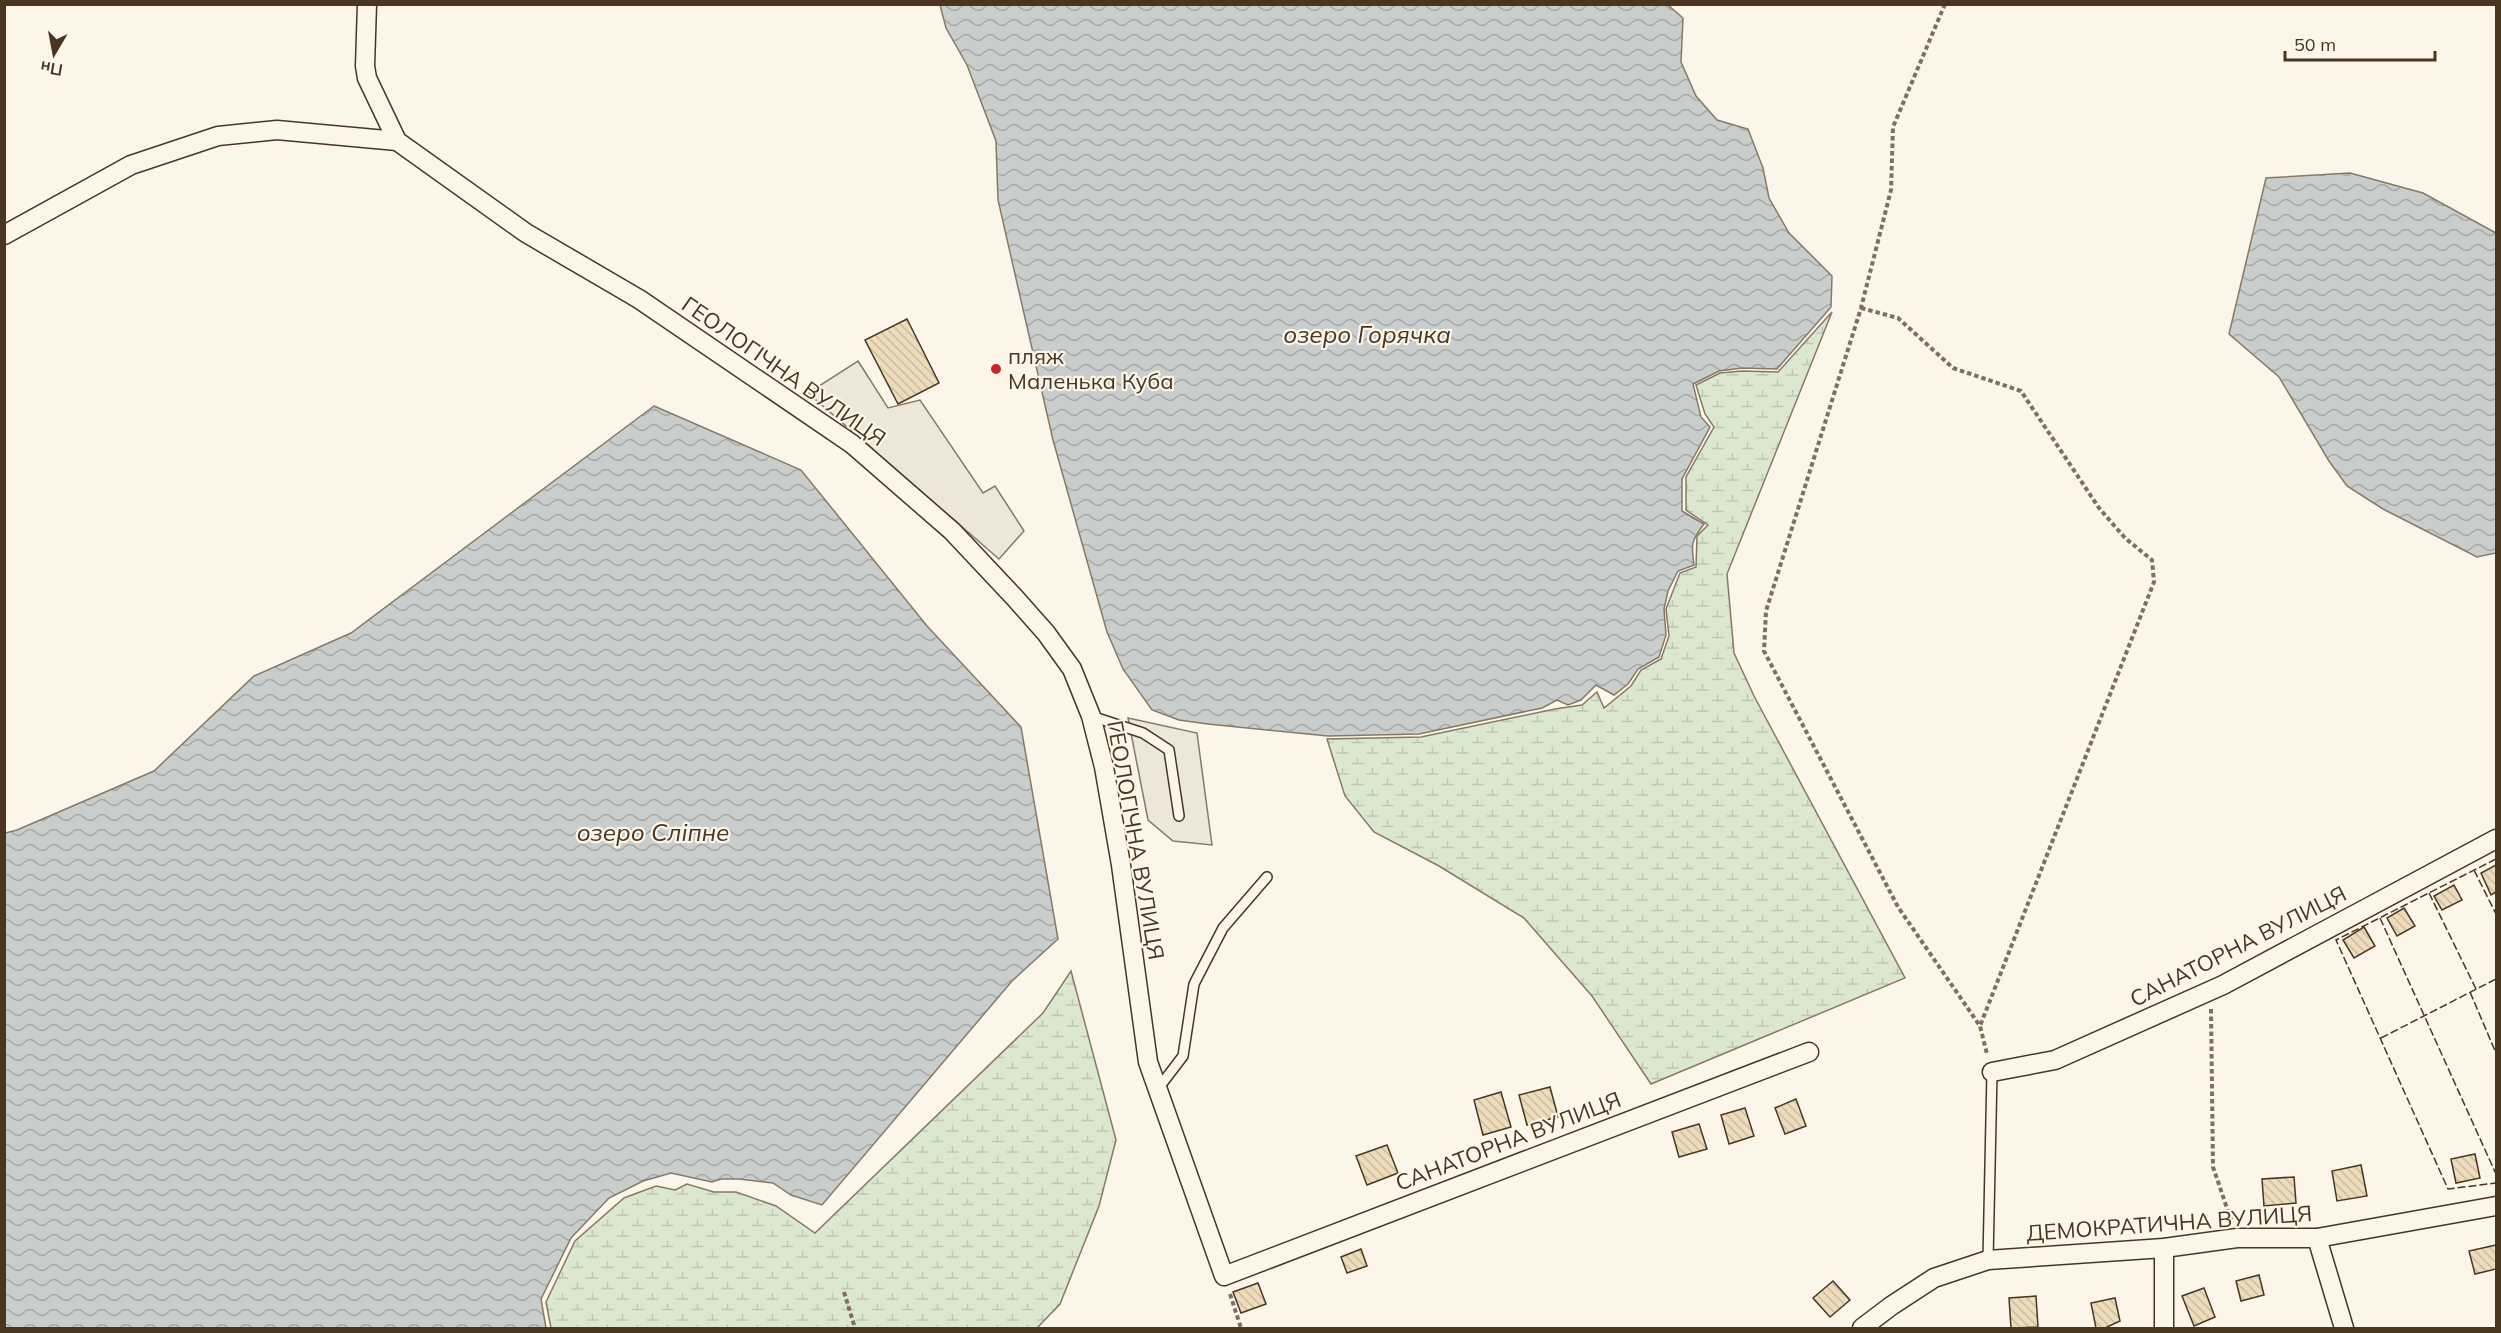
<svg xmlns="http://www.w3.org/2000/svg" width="2501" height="1333" viewBox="0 0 2501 1333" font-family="Mulish,sans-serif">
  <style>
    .wetland { fill: url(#wetland-marsh); stroke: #887966; stroke-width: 1.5 }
    .parking { fill: #ede7d9; stroke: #887966; stroke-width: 1.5 }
    .water { fill: url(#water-waves); stroke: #887966; stroke-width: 1.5 }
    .building { fill: url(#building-back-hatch); stroke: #4a3520; stroke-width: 1.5 }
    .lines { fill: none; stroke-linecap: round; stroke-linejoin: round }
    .service-casing { stroke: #4a3520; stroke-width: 12 }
    .minor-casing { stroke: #4a3520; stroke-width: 21 }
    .path { stroke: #7f6f5c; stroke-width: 4; stroke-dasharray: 4.5 3; stroke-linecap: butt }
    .service { stroke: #fbf6e9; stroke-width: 9 }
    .minor { stroke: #fbf6e9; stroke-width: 18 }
    .fence { stroke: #4a3520; stroke-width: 1.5; stroke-dasharray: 8 3; stroke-linecap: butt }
    .poi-dot { fill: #c62828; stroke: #fbf6e9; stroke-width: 2 }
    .labels { text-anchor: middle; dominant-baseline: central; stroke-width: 4.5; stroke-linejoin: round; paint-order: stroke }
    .poi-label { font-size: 22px; fill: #4a3520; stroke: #fbf6e9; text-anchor: start }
    .street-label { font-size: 22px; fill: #4a3520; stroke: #fbf6e9 }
    .water-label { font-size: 24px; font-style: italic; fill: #4a3520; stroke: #fbf6e9 }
  </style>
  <defs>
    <pattern id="wetland-marsh" width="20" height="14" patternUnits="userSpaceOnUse" patternTransform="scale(1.5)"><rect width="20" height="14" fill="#dce7d0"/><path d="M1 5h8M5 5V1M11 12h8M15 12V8" fill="none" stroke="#bec7b2"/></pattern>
    <pattern id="water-waves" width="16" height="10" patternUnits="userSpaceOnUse" patternTransform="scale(1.5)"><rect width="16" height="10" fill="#c9cecd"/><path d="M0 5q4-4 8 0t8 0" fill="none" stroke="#a5a8a6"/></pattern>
    <pattern id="building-back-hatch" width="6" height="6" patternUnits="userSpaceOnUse" patternTransform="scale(1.5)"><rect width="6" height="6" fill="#ecdcbc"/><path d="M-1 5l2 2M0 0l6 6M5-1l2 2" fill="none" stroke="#ccbda1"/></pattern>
  </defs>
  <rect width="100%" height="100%" fill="#fbf6e9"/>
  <g class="wetland">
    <path d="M1832,312L1727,574L1734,653L1754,696L1905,978L1651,1084L1592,996L1524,918L1439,866L1374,832L1345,796L1327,739L1421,737L1555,709L1582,705L1597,692L1604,708L1631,686L1641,670L1661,659L1669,636L1666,609L1680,573L1696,567L1697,536L1708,525L1686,510V477L1714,427L1705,414L1696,385L1720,373L1742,371L1778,372Z"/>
    <path d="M1071,971L1116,1140L1099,1206L1060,1304L1037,1328H551L546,1302L575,1241L624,1198L656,1186L675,1190L687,1184L714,1192H736L776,1206L815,1233L1043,1013Z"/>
  </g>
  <g class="parking">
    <path d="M858,361L888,408L920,400L983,493L995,486L1024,531L999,559L808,393Z"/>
    <path d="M1128,718L1197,733L1212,845L1173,841L1148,820Z"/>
  </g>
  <g class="water">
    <path d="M940,5H1668L1683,18L1681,62L1696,96L1717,120L1748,129L1763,168L1769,198L1789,233L1832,276L1831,307L1777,369L1742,368L1719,371L1693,384L1701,417L1710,427L1682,479V511L1704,524C1691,541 1691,544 1694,565L1678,571L1668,591L1664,609L1666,635L1659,657L1638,669L1628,684L1614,695L1596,685L1581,700L1568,705L1557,700L1542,708L1419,734L1328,736L1208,724L1179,720L1152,710L1123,669L1107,632L1053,440L998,200L996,141L967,65L946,28Z"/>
    <path d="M2350,173L2423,193L2496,233V553L2477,557L2383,509L2347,486L2329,461L2279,377L2229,334L2266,178Z"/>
    <path d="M654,406L801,470L927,626L1021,727L1058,939L1012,981L822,1205L791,1195L773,1183L739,1179H721L712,1182L671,1173L643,1181L609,1198L571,1238L541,1299L546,1328H5V833L17,830L154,771L254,676L351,633Z"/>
  </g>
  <g class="building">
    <path d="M907,319L939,383L898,404L865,340Z"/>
    <path d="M2496,865V892L2491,895L2481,873Z"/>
    <path d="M2454,885L2462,900L2442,910L2434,896Z"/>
    <path d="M2404,908L2415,926L2397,936L2387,918Z"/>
    <path d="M2364,927L2375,946L2354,958L2343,940Z"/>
    <path d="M1550,1087L1558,1117L1527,1125L1519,1095Z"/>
    <path d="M1501,1092L1511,1127L1483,1135L1474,1100Z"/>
    <path d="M1796,1099L1806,1126L1785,1134L1775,1108Z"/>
    <path d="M1745,1108L1754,1136L1729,1144L1721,1115Z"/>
    <path d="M1699,1124L1707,1149L1679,1157L1672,1132Z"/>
    <path d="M1387,1145L1398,1173L1367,1185L1356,1156Z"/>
    <path d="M2475,1154L2480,1178L2456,1183L2451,1159Z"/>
    <path d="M2361,1165L2367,1196L2337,1201L2332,1171Z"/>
    <path d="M2294,1177L2296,1203L2264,1206L2262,1179Z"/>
    <path d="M2496,1245V1269L2475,1274L2469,1251Z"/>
    <path d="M1361,1249L1367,1266L1347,1273L1341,1257Z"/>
    <path d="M2259,1275L2264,1295L2241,1301L2236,1281Z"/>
    <path d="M1833,1281L1850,1300L1830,1317L1813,1298Z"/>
    <path d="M1258,1283L1266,1304L1241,1313L1233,1292Z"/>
    <path d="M2204,1288L2215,1317L2194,1326L2182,1296Z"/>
    <path d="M2036,1296L2038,1327L2011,1328L2009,1298Z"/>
    <path d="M2115,1298L2120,1321L2105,1328H2096L2091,1303Z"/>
  </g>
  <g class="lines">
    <defs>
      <g id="service">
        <path d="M1091,716L1143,733L1169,750L1179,816"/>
        <path d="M1157,1090L1183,1056L1194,984L1223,928L1267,877"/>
        <path d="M1988,1260L1992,1072"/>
      </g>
      <g id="minor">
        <path d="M367,4L365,66L367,78L397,141L526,233L639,299L852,444L952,531L1015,598L1046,633L1072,669L1091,716L1104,767L1121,865L1148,1062L1224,1276L1809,1052"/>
        <path d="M4,235L131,165L218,136L277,130L397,141"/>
        <path d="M1992,1072L2055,1060L2223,985L2496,839"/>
        <path d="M2317,1238L2344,1328"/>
        <path d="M1862,1328L1891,1306L1934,1278L1988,1260L2164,1248L2237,1238H2317L2496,1206"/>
        <path d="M2164,1328V1248"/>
      </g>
    </defs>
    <use href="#service" class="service-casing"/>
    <use href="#minor" class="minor-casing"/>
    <g class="path">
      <path d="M1945,4L1893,127L1891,190L1861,308L1766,611L1764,651L1898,907L1980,1026L1987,1054"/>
      <path d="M1861,308L1898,318L1953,368L2021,391L2099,508L2125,538L2152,560L2154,582L1980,1026"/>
      <path d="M2211,1009L2213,1167L2231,1220"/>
      <path d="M844,1292L855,1328"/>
      <path d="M1230,1294L1241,1328"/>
    </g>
    <use href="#service" class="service"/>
    <use href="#minor" class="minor"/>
    <g class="fence">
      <path d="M2496,859L2336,940L2448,1189L2496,1183"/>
      <path d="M2474,870L2496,914"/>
      <path d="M2429,893L2476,989"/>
      <path d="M2380,918L2496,1174"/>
      <path d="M2470,992L2496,1053"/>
      <path d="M2381,1038L2496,979"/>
    </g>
  </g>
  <circle class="poi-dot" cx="996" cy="369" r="6"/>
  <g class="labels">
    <g class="poi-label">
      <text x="1008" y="356">пляж<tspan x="1008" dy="25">Маленька Куба</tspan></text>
    </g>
    <g class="street-label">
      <text transform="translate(784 371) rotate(35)">ГЕОЛОГІЧНА ВУЛИЦЯ</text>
      <text transform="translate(1136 840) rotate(80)">ГЕОЛОГІЧНА ВУЛИЦЯ</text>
      <text transform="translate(2238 946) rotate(-27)">САНАТОРНА ВУЛИЦЯ</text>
      <text transform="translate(1508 1141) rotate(-21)">САНАТОРНА ВУЛИЦЯ</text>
      <text transform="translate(2169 1223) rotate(-4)">ДЕМОКРАТИЧНА ВУЛИЦЯ</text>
    </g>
    <g class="water-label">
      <text x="1367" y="334">озеро Горячка</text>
      <text x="653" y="832">озеро Сліпне</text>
    </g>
  </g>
  <rect width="2501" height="1333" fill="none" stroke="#4a3520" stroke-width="12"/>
  <g transform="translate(54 54) rotate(190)" stroke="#fbf6e9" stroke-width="4.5" paint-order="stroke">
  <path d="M0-4.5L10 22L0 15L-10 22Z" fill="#4a3520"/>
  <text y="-9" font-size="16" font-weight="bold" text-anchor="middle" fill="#4a3520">Пн</text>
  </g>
  <path d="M2285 51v9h150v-9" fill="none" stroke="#4a3520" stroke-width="3"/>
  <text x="2294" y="51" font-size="18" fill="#4a3520" stroke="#fbf6e9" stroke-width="4.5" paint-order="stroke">50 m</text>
</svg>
